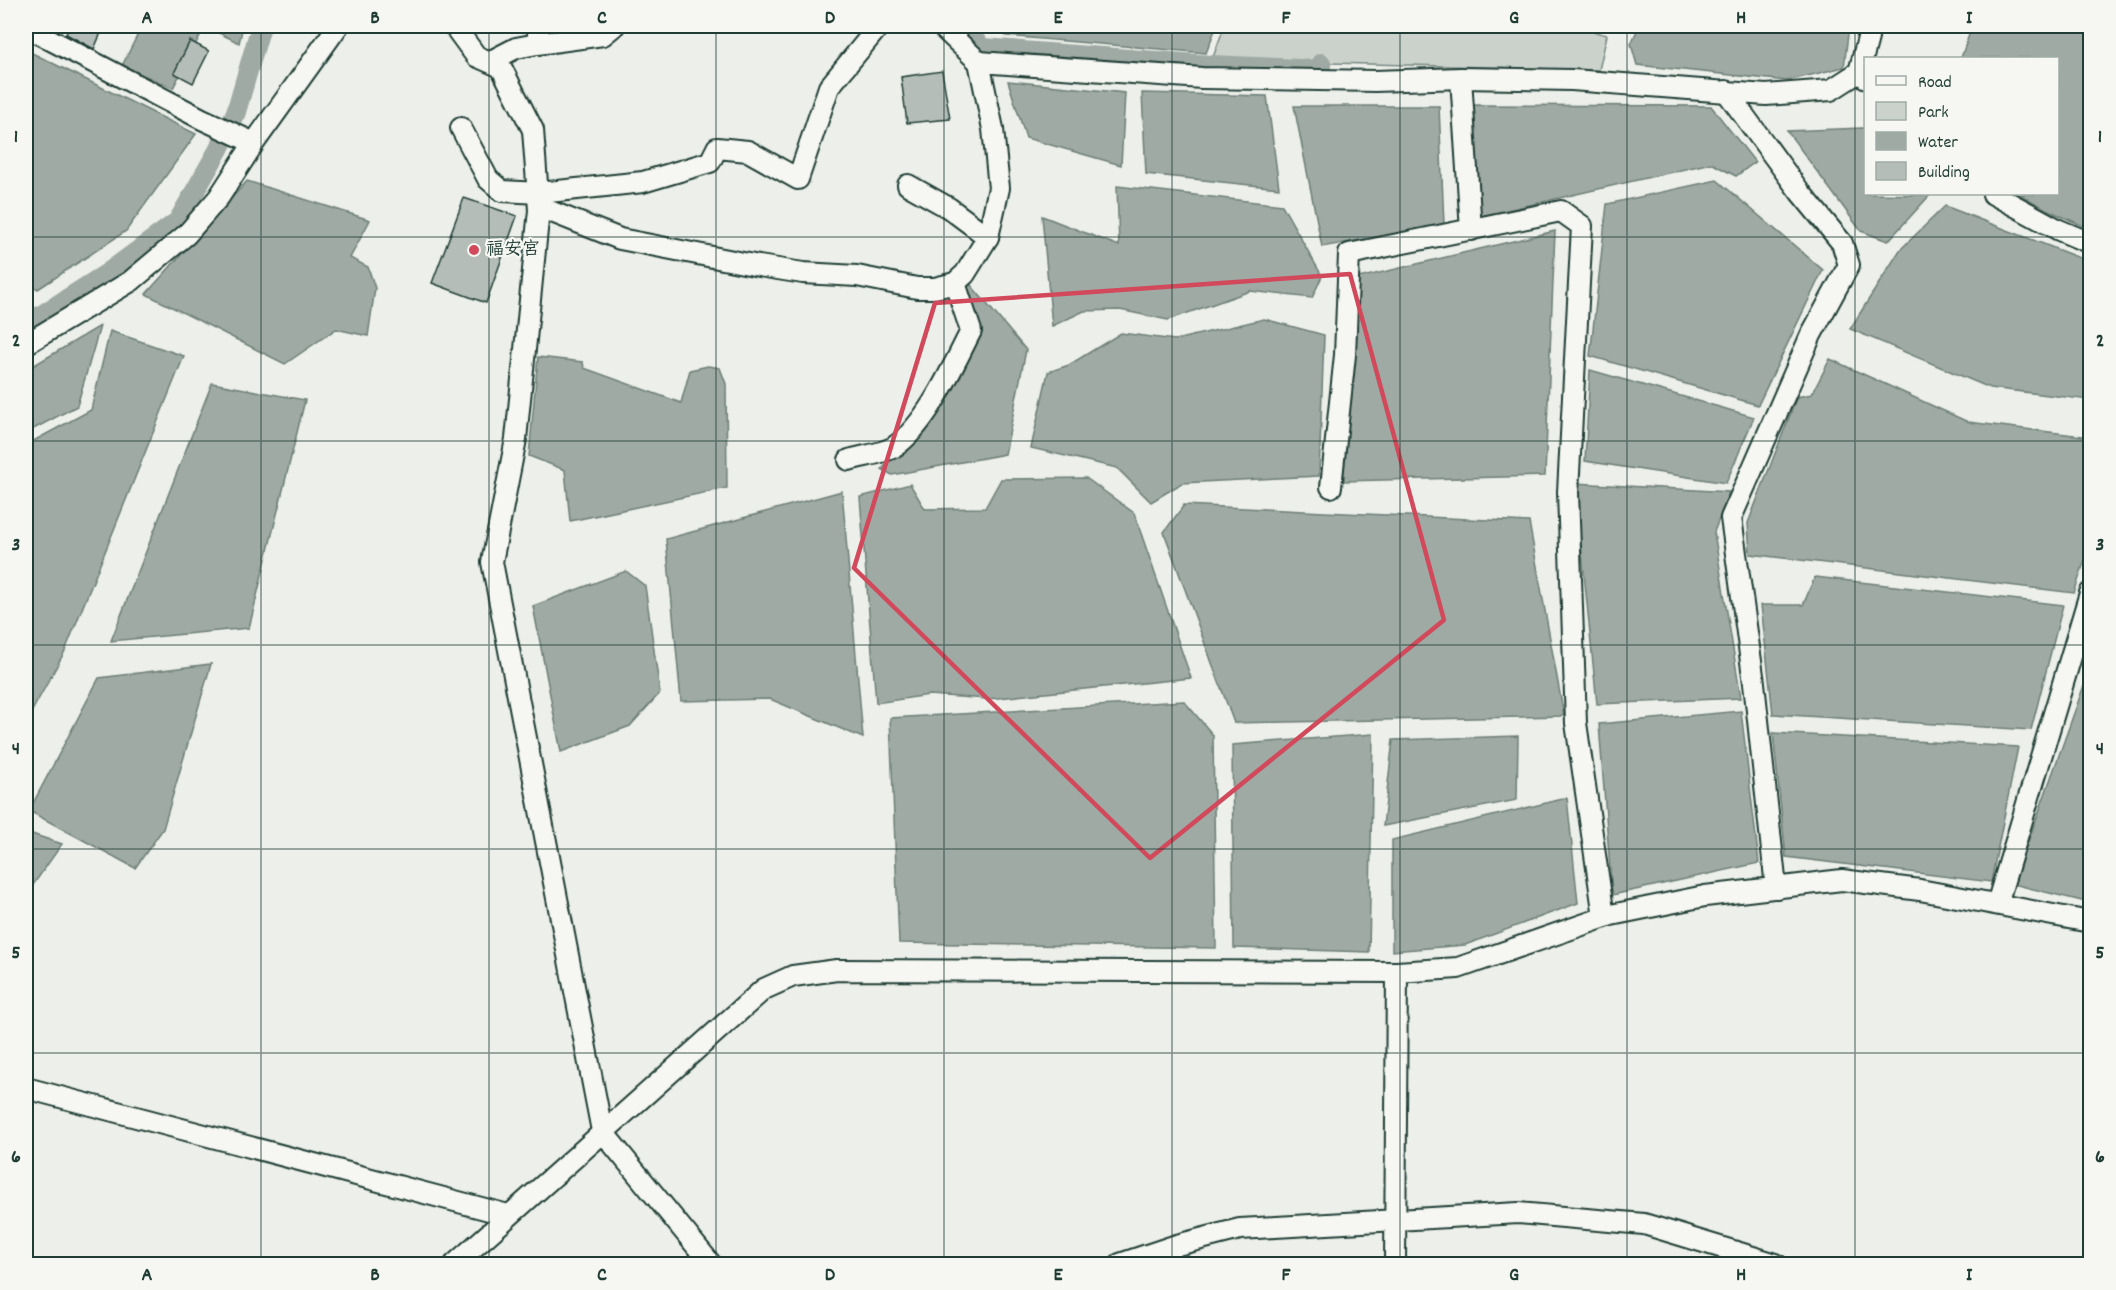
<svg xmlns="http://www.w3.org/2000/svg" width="2116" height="1290" viewBox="0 0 2116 1290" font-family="Dekko,'LXGW WenKai TC',sans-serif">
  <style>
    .green { fill: #cbd2cc; stroke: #758880; stroke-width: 1.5 }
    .water { fill: #9faaa4; stroke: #6c7e77; stroke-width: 1.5 }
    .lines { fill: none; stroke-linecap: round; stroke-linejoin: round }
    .canal { stroke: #9faaa4; stroke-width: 20 }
    .building { fill: #b4bdb8; stroke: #1f3d34; stroke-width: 1.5 }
    .minor-casing { stroke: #1f3d34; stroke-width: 24 }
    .minor { stroke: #f6f6f2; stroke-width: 20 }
    .marked { fill: none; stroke: #d1495b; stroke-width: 4.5; stroke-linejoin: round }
    .grid { fill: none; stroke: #1f3d34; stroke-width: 1.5; stroke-opacity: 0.55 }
    .poi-dot { fill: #d1495b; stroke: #f6f6f2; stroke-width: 2 }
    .labels { text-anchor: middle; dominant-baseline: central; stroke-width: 4.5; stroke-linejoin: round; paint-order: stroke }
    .poi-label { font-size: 18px; fill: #1f3d34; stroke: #f6f6f2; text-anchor: start }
    .neatline { fill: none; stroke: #1f3d34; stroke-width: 2 }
    .grid-label { font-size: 20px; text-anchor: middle; font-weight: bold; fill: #1f3d34 }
  </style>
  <rect width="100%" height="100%" fill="#edefea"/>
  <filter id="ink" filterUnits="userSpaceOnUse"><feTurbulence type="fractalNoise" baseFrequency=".0167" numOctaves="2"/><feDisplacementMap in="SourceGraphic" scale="12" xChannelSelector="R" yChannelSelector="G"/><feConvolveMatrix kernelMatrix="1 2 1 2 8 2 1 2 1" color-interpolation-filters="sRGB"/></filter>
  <g filter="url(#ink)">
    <path class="green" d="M1219,26H1573L1607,35L1599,70L1212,60L1223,30Z"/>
    <g class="water">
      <path d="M142,26H243L239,43L205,26L173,88L122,66Z"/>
      <path d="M951,26H972L983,37L977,51Z"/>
      <path d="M1017,26H1210L1215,30L1206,53L1006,36Z"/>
      <path d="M1639,26H1849L1844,67L1787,81L1637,65L1631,44Z"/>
      <path d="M1972,26H2090V229L2046,209L2019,194H2058V58H1961Z"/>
      <path d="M26,50L196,134L126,231L38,289L26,282Z"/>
      <path d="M1008,81L1125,93L1121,165L1026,138Z"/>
      <path d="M1142,93L1267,96L1279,188L1146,174Z"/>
      <path d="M1459,105L1711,106L1755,162L1736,176L1711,163L1464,220Z"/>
      <path d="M1294,106H1439L1444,225L1322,247Z"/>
      <path d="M1863,128L1866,131V194L1930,195L1888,241L1861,231L1787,131Z"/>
      <path d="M1717,180L1823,270L1758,405L1590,356L1607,204Z"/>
      <path d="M247,181L370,220L350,258L368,267L375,288L368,336L336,329L285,364L146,294Z"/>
      <path d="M1117,186L1282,205L1322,276L1312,298L1250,291L1168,320L1120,310L1084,311L1052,326L1042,216L1119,246Z"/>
      <path d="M1945,206L2090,262V400L1990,388L1850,329L1900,250Z"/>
      <path d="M1555,231L1545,476L1344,481L1350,280Z"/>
      <path d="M970,284L1026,350L1005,454L892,475L882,469L909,441L963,345L960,289Z"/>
      <path d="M1264,319L1324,335L1319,476L1182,483L1151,502L1117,468L1031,448L1048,372L1069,365L1121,333L1175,340Z"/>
      <path d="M100,326L77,406L26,433V370Z"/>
      <path d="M110,331L184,356L65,651L26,722V445L91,410Z"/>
      <path d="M538,357L583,362L584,368L681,403L690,370L708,366L720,368L726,384L727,488L570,521L565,470L529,456Z"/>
      <path d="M1830,359L1968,422L2090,437V545L2074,593L1750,554L1748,523L1797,397L1812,394Z"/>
      <path d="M1590,370L1754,417L1726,483L1585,461Z"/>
      <path d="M212,383L305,400L249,628L111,641Z"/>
      <path d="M1086,478L1134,513L1191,678L988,699L929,695L876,703L860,497L910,484L925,509L985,508L1001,479Z"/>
      <path d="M1575,483L1729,492L1714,532L1741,698L1597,704Z"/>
      <path d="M842,491L863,738L770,699L681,701L666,539Z"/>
      <path d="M1184,505L1529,522L1564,716L1234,723L1164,532Z"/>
      <path d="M626,571L645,586L660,693L630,726L561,752L533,606Z"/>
      <path d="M1815,577L2063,605L2031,730L1773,714L1761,605H1803Z"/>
      <path d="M211,664L163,829L135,868L29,811L99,678Z"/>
      <path d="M2090,679V903L2013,884L2083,688Z"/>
      <path d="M1184,701L1213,735L1216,948L899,943L890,718Z"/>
      <path d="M1741,711L1759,863L1612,895L1599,724Z"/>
      <path d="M1773,733L2018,747L1991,882L1786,857Z"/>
      <path d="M1373,734L1369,952L1234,948L1232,745Z"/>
      <path d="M1518,736L1517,800L1383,826L1393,740Z"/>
      <path d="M1567,798L1578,903L1465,945L1392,951V840Z"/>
      <path d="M26,832L62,844L26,895Z"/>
    </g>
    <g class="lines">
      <g class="canal">
        <path d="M958,26L983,48L1211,65L1321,70V63"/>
        <path d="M26,325L106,274L178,221L219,149L236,112L261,26"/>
      </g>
    </g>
    <g class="building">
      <path d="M70,26H104L94,49L66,34Z"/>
      <path d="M190,41L209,51L193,83L174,73Z"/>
      <path d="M942,71L950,119L907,123L901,77Z"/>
      <path d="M464,198L517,216L486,303L432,283Z"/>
    </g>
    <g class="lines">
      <defs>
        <g id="minor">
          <path d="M454,26L476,56L501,67L533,130L539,210L516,439L492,562L602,1131L711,1264"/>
          <path d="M26,27L202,119L252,142"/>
          <path d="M537,44L603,35L614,26"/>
          <path d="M491,61L516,48L537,44L539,26"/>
          <path d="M979,62L1202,78L1375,81L1461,78L1572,80L1766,95L1831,90L1859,72L1866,78"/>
          <path d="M1859,72L1868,38V26"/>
          <path d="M1461,78L1471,230"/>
          <path d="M1726,91L1800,192L1842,243L1849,265L1811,335L1731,518L1754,683L1776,888"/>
          <path d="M461,128L488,179L502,191L539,193L643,182L710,162L717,148L748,151L798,179L829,87L879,26"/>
          <path d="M908,185L949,208L988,237"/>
          <path d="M1993,194L2059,230L2090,243"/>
          <path d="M539,210H547L620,239L759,266L803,273L857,276L917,288H935L955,283L965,274L988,237L999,188L993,129L979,62L941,26"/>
          <path d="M26,344L131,281L187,234L219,197L254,143L338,26"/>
          <path d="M849,460C862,456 882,454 894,447C927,425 953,366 971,331L955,283"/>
          <path d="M1331,487L1345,355L1349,254L1561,211L1582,226L1568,492L1576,723L1604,917"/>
          <path d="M1997,904L2090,593"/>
          <path d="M26,1088L508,1215"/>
          <path d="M455,1264L764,989L793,976L837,970L1397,972L1458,968L1611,915L1705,896L1842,880L1920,890L2090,922"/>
          <path d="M1120,1264L1177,1245L1240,1229L1518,1213L1644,1224L1776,1264"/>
          <path d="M1395,1264L1397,972"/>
        </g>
      </defs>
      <use href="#minor" class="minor-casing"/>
      <use href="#minor" class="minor"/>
    </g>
  </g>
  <path class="marked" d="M1350,274L1444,620L1150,858L854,568L935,303Z"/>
  <path class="grid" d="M261,26V1264M489,26V1264M716,26V1264M944,26V1264M1172,26V1264M1400,26V1264M1627,26V1264M1855,26V1264M26,237H2090M26,441H2090M26,645H2090M26,849H2090M26,1053H2090"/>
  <circle class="poi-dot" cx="474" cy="250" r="6"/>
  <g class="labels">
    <g class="poi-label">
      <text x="486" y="250">福安宮</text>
    </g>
  </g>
  <rect width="2116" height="1290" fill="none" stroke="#f6f6f2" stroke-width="66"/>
  <rect x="1864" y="57" width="195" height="138" fill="#f6f6f2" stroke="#a0aca6" stroke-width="1.5"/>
  <rect x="1876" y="76" width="30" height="9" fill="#f6f6f2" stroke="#a0aca6" stroke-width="1.5"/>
  <text x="1918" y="87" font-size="18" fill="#1f3d34">Road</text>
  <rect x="1876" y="102" width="30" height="18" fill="#cbd2cc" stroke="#a0aca6" stroke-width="1.5"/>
  <text x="1918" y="117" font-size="18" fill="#1f3d34">Park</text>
  <rect x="1876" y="132" width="30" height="18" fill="#9faaa4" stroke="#a0aca6" stroke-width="1.5"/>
  <text x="1918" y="147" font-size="18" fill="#1f3d34">Water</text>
  <rect x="1876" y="162" width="30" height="18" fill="#b4bdb8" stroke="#a0aca6" stroke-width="1.5"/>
  <text x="1918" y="177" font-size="18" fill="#1f3d34">Building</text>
  <rect x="33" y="33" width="2050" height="1224" class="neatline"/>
  <g class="grid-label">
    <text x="147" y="23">A</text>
    <text x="375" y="23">B</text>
    <text x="602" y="23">C</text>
    <text x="830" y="23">D</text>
    <text x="1058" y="23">E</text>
    <text x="1286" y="23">F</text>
    <text x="1514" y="23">G</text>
    <text x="1741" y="23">H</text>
    <text x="1969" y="23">I</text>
    <text x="16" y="142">1</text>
    <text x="2100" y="142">1</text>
    <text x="16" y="346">2</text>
    <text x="2100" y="346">2</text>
    <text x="16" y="550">3</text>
    <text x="2100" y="550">3</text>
    <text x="16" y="754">4</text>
    <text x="2100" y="754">4</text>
    <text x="16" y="958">5</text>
    <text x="2100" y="958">5</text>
    <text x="16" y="1162">6</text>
    <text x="2100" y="1162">6</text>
    <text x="147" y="1280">A</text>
    <text x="375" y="1280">B</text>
    <text x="602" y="1280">C</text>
    <text x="830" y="1280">D</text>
    <text x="1058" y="1280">E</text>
    <text x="1286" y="1280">F</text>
    <text x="1514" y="1280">G</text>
    <text x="1741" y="1280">H</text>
    <text x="1969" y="1280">I</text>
  </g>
</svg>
